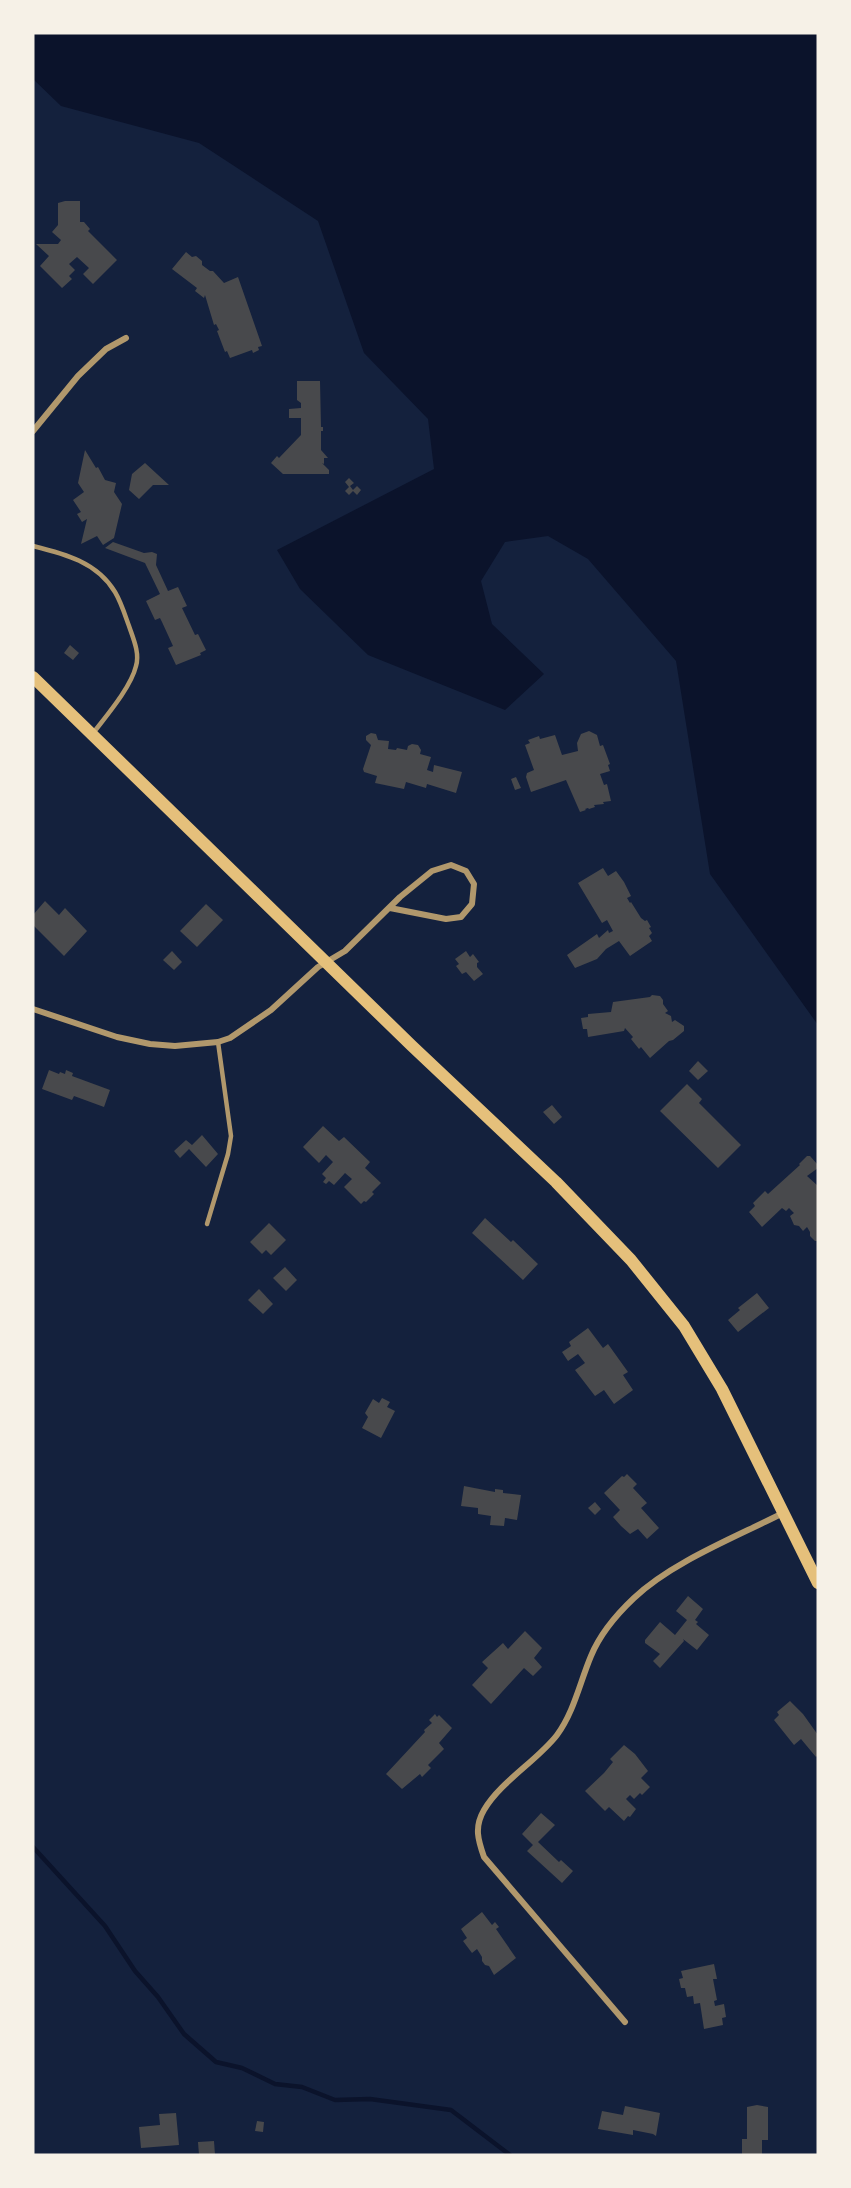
<svg xmlns="http://www.w3.org/2000/svg" width="851" height="2188" viewBox="0 0 851 2188" font-family="Mulish,sans-serif">
  <style>
    .water { fill: #0b132b }
    .lines { fill: none; stroke-linecap: round; stroke-linejoin: round }
    .stream { stroke: #0b132b; stroke-width: 4.5 }
    .building { fill: #48494c }
    .service { stroke: #b1986c; stroke-width: 4.5 }
    .minor { stroke: #b1986c; stroke-width: 6 }
    .secondary { stroke: #e5c07b; stroke-width: 12 }
  </style>
  <rect width="100%" height="100%" fill="#14213d"/>
  <path class="water" d="M33,33H818V1025L710,874L676,661L588,559L548,536L505,542L481,581L492,624L544,674L505,710L368,655L300,589L277,550L434,469L428,419L364,353L318,221L199,143L61,106L33,79Z"/>
  <g class="lines">
    <path class="stream" d="M33,1847L105,1926L135,1971L158,1997L184,2034L216,2062L242,2068L275,2084L302,2087L335,2100L370,2099L451,2110L510,2155"/>
  </g>
  <g class="building">
    <path d="M65,201H80V222H84L90,229L88,231L117,260L93,284L83,274L89,268L77,257L69,264L75,270L69,276L72,279L62,288L40,266L49,256L36,244H58L61,240L52,232L58,225V203Z"/>
    <path d="M186,252L192,257L196,256L202,261V265L210,271H213L224,283L238,277L262,346L258,347L259,350L253,353L252,350L230,358L227,351L225,352L217,331L219,330L216,324L214,325L205,295L204,298L195,291L197,288L172,269Z"/>
    <path d="M297,381H320L321,427H323V431H321V450L328,458H324V464L322,463L329,470V474H283L271,463L277,456L279,458L301,435V418H289V409L301,408V403L297,400Z"/>
    <path d="M85,450L96,468L98,467L105,480L116,483L114,492L122,504L114,538L103,545L97,536L81,544L87,519L82,522L77,514L81,512L73,500L84,492L78,483Z"/>
    <path d="M145,463L169,485H153L139,499L129,490L132,474Z"/>
    <path d="M349,478L354,483L350,486L353,490L357,486L361,490L357,495L353,491L349,495L345,491L349,487L345,482Z"/>
    <path d="M113,542L144,553L152,552L157,554L156,565L168,591L178,587L187,606L182,608L195,635L198,634L206,650L200,653L201,655L176,665L168,648L173,646L162,622L160,618L155,620L146,601L160,594L145,563L105,548Z"/>
    <path d="M70,645L79,653L73,660L64,653Z"/>
    <path d="M589,731L597,735L600,746L603,745L610,764L608,765L610,771L600,774L604,785L607,784L611,801L603,802L604,804L594,805L595,807L589,809L588,808L585,809L586,810L580,812L566,780L531,792L526,777L527,773L534,770L525,745L530,743L528,740L539,736L540,739L555,735L562,755L578,751L577,743L581,734Z"/>
    <path d="M371,733L376,734L378,740L389,741L388,749L396,750L397,748L407,750L408,746L412,744L418,745L421,750L420,754L431,757L427,770L433,772L434,765L462,772L456,793L427,784L426,788L406,782L404,789L375,783L377,776L364,772L363,769L371,745L366,740V736Z"/>
    <path d="M516,777L521,788L515,790L511,779Z"/>
    <path d="M603,868L608,876L616,871L624,882L631,896L627,898L630,903L631,902L641,918L645,921L647,920L651,927L649,928L652,933L649,936L652,941L630,956L619,941L606,949L597,959L575,968L567,955L597,934L599,938L608,930L609,933L613,931L607,920L602,923L578,883Z"/>
    <path d="M45,901L59,915L65,908L87,931L64,956L33,925V915Z"/>
    <path d="M206,904L223,920L197,947L180,931Z"/>
    <path d="M172,951L182,962L174,970L163,960Z"/>
    <path d="M466,951L470,957L473,954L479,962L477,963V967L483,974L474,981L466,972L462,974L456,966L459,964L455,959Z"/>
    <path d="M652,995L660,996L663,1000V1004L668,1011L665,1013L671,1016L672,1022L675,1020L684,1026V1031L673,1040L669,1041L650,1058L641,1047L639,1049L631,1039L633,1037L625,1028L624,1031L588,1037L587,1029H583L581,1018L588,1017V1014L611,1012L613,1002L650,997Z"/>
    <path d="M698,1061L708,1071L698,1080L689,1071Z"/>
    <path d="M49,1070L59,1074L60,1072L65,1074L66,1070L73,1073L72,1076L110,1090L104,1107L74,1096L72,1100L42,1089Z"/>
    <path d="M687,1084L702,1099L699,1103L741,1145L718,1168L660,1111Z"/>
    <path d="M552,1105L562,1117L554,1124L543,1112Z"/>
    <path d="M323,1126L339,1141L344,1137L370,1162L365,1168L381,1183L372,1192L374,1194L366,1202L364,1201L361,1204L344,1187L352,1179L345,1173L334,1185L329,1181L326,1184L323,1182L326,1178L322,1174L333,1162L326,1155L319,1163L303,1147Z"/>
    <path d="M202,1135L218,1154L206,1167L189,1149L180,1158L174,1151L186,1140L192,1145Z"/>
    <path d="M807,1156H810L818,1165V1168L807,1176L818,1186V1241H815L810,1236V1232L807,1227L803,1231L799,1226L794,1225L790,1216L794,1213L789,1208L786,1211L782,1208L762,1227L749,1212L755,1206L753,1203L765,1191L768,1194L800,1165L799,1164Z"/>
    <path d="M485,1218L511,1242L513,1240L538,1264L523,1280L472,1233Z"/>
    <path d="M269,1223L286,1240L271,1255L266,1250L262,1254L250,1242Z"/>
    <path d="M285,1267L297,1280L286,1291L273,1278Z"/>
    <path d="M259,1289L273,1304L263,1314L248,1300Z"/>
    <path d="M757,1293L769,1308L738,1332L728,1320L740,1310L738,1308Z"/>
    <path d="M588,1328L603,1348L608,1344L628,1372L623,1375L633,1390L614,1404L604,1390L595,1396L575,1370L585,1363L578,1354L568,1361L562,1352L571,1346L569,1342Z"/>
    <path d="M382,1398L390,1402L387,1407L395,1411L381,1438L362,1428L368,1417L365,1413L373,1399L379,1403Z"/>
    <path d="M627,1474L637,1484L633,1488L647,1503L641,1508L659,1528L647,1539L638,1529L630,1534L621,1526L613,1517L620,1510L604,1493L622,1476L624,1477Z"/>
    <path d="M464,1486L495,1492V1489L503,1490V1493L521,1495L517,1520L505,1518L504,1526L490,1525L491,1516L478,1514V1508L461,1506Z"/>
    <path d="M595,1502L601,1509L595,1515L588,1508Z"/>
    <path d="M688,1596L703,1609L695,1620L698,1622L696,1624L709,1635L697,1650L683,1639L684,1641L660,1668L653,1661L660,1654L645,1643V1640L660,1622L675,1635L687,1620L676,1611Z"/>
    <path d="M525,1631L542,1648L534,1658L542,1667L533,1676L524,1668L491,1704L472,1685L488,1668L482,1662L503,1643L508,1649Z"/>
    <path d="M790,1701L803,1714L818,1735V1755L816,1757L801,1739L794,1745L774,1720L779,1715L777,1712Z"/>
    <path d="M435,1714L437,1717L439,1715L452,1728L439,1743L444,1749L428,1765L431,1768L422,1777L420,1774L402,1789L386,1774L425,1732L424,1730L432,1723L429,1720Z"/>
    <path d="M624,1745L635,1754L648,1771L641,1778L650,1787L642,1795L640,1793L634,1799L630,1795L626,1799L636,1809L630,1817L628,1816L624,1821L609,1807L605,1811L585,1791L604,1773L613,1762L610,1759Z"/>
    <path d="M541,1813L555,1825L538,1842L559,1862L561,1860L573,1871L562,1883L527,1851L533,1845L522,1834Z"/>
    <path d="M482,1912L492,1925L495,1922L499,1927L496,1929L516,1958L494,1975L489,1966L485,1965L482,1961V1957L477,1949L472,1953L463,1941L467,1938L461,1929Z"/>
    <path d="M714,1964L717,1979H713L717,2000L714,2001L715,2006L724,2004L726,2017L722,2018L723,2025L704,2029L700,2003L694,2004L693,1996L687,1997L685,1988H681L679,1979L683,1978L681,1971Z"/>
    <path d="M757,2105L768,2107V2140H762V2155H742V2139H747V2107Z"/>
    <path d="M625,2106L660,2113L656,2136L653,2134L633,2130V2135L598,2129L602,2111L623,2115Z"/>
    <path d="M176,2113L179,2145L141,2148L139,2127L160,2125L159,2114Z"/>
    <path d="M257,2121L264,2122L263,2132L255,2131Z"/>
    <path d="M214,2141L215,2155H199L198,2142Z"/>
  </g>
  <g class="lines">
    <g class="service">
      <path d="M33,546C65,554 97,562 115,592C121,602 125,615 129,626C133,638 140,653 136,666C131,687 107,715 94,732"/>
      <path d="M207,1224L228,1154L231,1136L218,1042"/>
    </g>
    <g class="minor">
      <path d="M33,431L78,376L106,349L126,338"/>
      <path d="M33,1009L117,1037L150,1044L175,1046L218,1042L230,1038L271,1010L318,967L345,951L400,897L432,871L451,865L466,871L474,884L472,904L461,917L446,919L390,908"/>
      <path d="M625,2022L484,1857C478,1840 474,1827 484,1810C500,1782 538,1760 557,1735C574,1712 580,1682 591,1656C600,1634 616,1615 634,1598C672,1562 736,1537 783,1513"/>
    </g>
    <path class="secondary" d="M33,677L412,1046L556,1182L631,1260L684,1326L722,1389L818,1583"/>
  </g>
  <rect width="851" height="2188" fill="none" stroke="#f6f1e7" stroke-width="69"/>
</svg>
